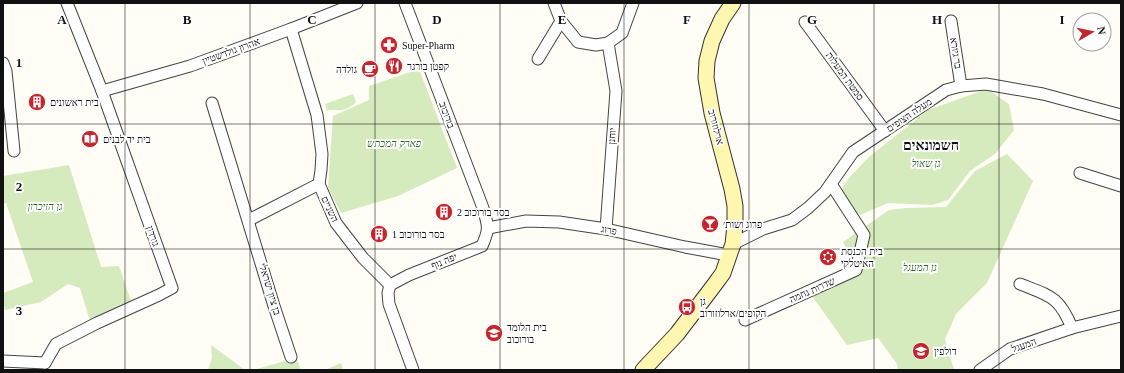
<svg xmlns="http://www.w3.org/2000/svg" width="1124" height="373" viewBox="0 0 1124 373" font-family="'Times New Roman','Noto Sans Hebrew',serif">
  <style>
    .green { fill: #d5ebbd }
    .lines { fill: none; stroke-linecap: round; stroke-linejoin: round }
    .street-casing { stroke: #444; stroke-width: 13 }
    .secondary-casing { stroke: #333; stroke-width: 17 }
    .street { stroke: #fff; stroke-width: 11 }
    .secondary { stroke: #fff6b0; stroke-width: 15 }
    .grid { fill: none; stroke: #111; stroke-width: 1; stroke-opacity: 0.55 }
    .labels { text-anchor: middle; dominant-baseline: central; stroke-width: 4; stroke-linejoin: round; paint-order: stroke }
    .poi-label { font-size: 10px; fill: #111; stroke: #fff; text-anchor: start }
    .street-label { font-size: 10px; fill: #111; stroke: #fff }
    .park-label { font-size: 10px; font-style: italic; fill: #2f6b1f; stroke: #fff }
    .district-label { font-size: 14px; font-weight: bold; fill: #111; stroke: #fff }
    .grid-label { font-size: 13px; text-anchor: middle; font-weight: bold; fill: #111; stroke: #fff; stroke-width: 4; stroke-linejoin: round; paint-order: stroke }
  </style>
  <rect width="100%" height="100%" fill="#fffdf5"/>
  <g class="green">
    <path d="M419,69L457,168L398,196L341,213L328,188L333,116L369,100V86Z"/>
    <path d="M987,89L1009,104L1014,130L995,154L970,171L948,200L932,205L888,203L860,215L839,193L849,178L869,157L928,110Z"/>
    <path d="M353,94L356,102C351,107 345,111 337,110C333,110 331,109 327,111L325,104Z"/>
    <path d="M1007,154L1033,181L987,283L956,314L945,339L954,370H898L897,364L878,338L847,345L812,296L860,275L843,242L889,210L906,208L946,207L975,171Z"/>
    <path d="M69,165L101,267L119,266L131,301L125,310L90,321L80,288L68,284L41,302L5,310L3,302V293L33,282L6,203H3V176Z"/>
    <path d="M211,345L245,370H208L212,358Z"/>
    <path d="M296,358L301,370H253Z"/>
    <path d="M341,363L343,370H325Z"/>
  </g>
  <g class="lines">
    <defs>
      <g id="street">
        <path d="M554,3L561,21L578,42L596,45L608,43L622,33L633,3"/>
        <path d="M951,21L961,86"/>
        <path d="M805,22L885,131"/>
        <path d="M291,29L317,115L322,154L321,170L319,184L336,223L363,258L390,285"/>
        <path d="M538,59L561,21"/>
        <path d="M3,63L6,71L14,151"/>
        <path d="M102,91L190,66L291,29L357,3"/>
        <path d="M212,103L274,306L291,357"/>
        <path d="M1080,173L1121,186"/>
        <path d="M249,220L319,184"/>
        <path d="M488,228L526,221L559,222L606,229L685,247L728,255"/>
        <path d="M606,229L616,91L608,43"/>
        <path d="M733,244L763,229L792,220L808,208L825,192L853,152L946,90L961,86L986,84L1043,94L1121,115"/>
        <path d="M1020,284C1050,296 1059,296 1072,328"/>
        <path d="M390,285L409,275L482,246C490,228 488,226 483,208L405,3"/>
        <path d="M390,285L388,293L389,304L413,370"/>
        <path d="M745,320L856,270L864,235L831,184"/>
        <path d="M3,361L45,363"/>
        <path d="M45,363L56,344L97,323L159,295L172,288L102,91L67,3"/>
        <path d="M980,370L1010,349L1072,328L1121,316"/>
      </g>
      <path id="secondary" d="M643,370L677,334L715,284L723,273L733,244L735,226V206L732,189L712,113L706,78L707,61L712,41L722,19L733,3"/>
    </defs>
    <use href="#street" class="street-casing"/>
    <use href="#secondary" class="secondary-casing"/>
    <use href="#street" class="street"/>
    <use href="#secondary" class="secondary"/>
  </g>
  <path class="grid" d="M125,3V370M250,3V370M375,3V370M500,3V370M624,3V370M749,3V370M874,3V370M999,3V370M3,124H1121M3,249H1121"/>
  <defs>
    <symbol id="pharmacy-disc" viewBox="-11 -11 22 22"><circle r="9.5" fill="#c4262e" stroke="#fff"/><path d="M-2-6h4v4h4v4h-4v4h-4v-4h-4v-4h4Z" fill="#fff"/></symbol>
    <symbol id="restaurant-disc" viewBox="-11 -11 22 22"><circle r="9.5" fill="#c4262e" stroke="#fff"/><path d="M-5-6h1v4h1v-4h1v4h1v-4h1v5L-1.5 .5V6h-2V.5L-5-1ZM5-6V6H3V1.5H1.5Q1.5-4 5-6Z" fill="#fff"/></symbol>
    <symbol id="cafe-disc" viewBox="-11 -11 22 22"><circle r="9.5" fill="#c4262e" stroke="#fff"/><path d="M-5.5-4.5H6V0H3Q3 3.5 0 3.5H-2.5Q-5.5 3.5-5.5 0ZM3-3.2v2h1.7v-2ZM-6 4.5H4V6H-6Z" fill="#fff"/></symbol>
    <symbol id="building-disc" viewBox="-11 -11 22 22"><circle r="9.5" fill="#c4262e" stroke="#fff"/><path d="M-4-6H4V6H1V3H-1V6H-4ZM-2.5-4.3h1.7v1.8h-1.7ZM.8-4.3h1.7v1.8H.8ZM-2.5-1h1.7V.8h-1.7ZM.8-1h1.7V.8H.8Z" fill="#fff"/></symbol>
    <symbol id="library-disc" viewBox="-11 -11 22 22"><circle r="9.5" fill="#c4262e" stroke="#fff"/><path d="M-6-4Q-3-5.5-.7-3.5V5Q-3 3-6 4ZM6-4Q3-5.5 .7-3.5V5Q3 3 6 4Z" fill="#fff"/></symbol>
    <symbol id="bar-disc" viewBox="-11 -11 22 22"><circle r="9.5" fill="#c4262e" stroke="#fff"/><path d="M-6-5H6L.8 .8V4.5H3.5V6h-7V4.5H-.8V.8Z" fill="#fff"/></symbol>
    <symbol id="synagogue-disc" viewBox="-11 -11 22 22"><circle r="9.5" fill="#c4262e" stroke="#fff"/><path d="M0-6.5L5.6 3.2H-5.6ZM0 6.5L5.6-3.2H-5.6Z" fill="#fff"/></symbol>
    <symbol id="bus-disc" viewBox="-11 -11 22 22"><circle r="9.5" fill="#c4262e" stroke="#fff"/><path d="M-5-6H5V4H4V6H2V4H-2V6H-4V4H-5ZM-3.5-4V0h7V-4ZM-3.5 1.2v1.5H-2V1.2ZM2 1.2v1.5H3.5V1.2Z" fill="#fff"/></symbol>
    <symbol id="school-disc" viewBox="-11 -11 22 22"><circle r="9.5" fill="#c4262e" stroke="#fff"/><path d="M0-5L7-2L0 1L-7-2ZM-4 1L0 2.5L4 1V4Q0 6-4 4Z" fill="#fff"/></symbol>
  </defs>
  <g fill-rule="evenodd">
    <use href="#pharmacy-disc" x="379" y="35" width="20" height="20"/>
    <use href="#restaurant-disc" x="384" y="56" width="20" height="20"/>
    <use href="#cafe-disc" x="360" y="59" width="20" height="20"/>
    <use href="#building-disc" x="27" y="92" width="20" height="20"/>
    <use href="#library-disc" x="80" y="129" width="20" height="20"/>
    <use href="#building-disc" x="434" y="202" width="20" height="20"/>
    <use href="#bar-disc" x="700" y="214" width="20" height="20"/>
    <use href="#building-disc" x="369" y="224" width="20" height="20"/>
    <use href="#synagogue-disc" x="818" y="247" width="20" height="20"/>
    <use href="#bus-disc" x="677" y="297" width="20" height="20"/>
    <use href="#school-disc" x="484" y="323" width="20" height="20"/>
    <use href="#school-disc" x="911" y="341" width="20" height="20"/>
  </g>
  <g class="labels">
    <g class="poi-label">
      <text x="402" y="45">Super-Pharm</text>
      <text x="407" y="66">קפטן בורגר</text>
      <text x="357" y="69" text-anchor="end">גולדה</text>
      <text x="50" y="102">בית ראשונים</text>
      <text x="103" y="139">בית יד לבנים</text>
      <text x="457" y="212">בסר בורוכוב 2</text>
      <text x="723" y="224">פרוג ושות׳</text>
      <text x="392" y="234">בסר בורוכוב 1</text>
      <text x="841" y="251">בית הכנסת<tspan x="841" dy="12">האיטלקי</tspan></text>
      <text x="700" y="301">גן<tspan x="700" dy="12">הקופים/ארלוזורוב</tspan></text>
      <text x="507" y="327">בית הלומד<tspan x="507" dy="12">בורוכוב</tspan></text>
      <text x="934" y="351">דולפין</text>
    </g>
    <g class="street-label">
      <text transform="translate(231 51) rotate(-20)">אהרון גולדשטיין</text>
      <text transform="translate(956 53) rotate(81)">בר גיורא</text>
      <text transform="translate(845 76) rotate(54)">סמטת המעלות</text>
      <text transform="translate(447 115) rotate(70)">בורוכוב</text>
      <text transform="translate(909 115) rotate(-34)">מעלה הצופים</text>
      <text transform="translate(716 127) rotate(75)">ארלוזורוב</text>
      <text transform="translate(612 136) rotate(-86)">יוחנן</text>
      <text transform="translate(330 209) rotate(65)">השניים</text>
      <text transform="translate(609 230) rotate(11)">פרוג</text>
      <text transform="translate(153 236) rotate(71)">גורדון</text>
      <text transform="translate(444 261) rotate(-22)">יפה נוף</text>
      <text transform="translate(270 289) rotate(73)">בן ציון ישראלי</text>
      <text transform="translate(812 290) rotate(-24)">שדרות נחמה</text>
      <text transform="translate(1024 345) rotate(-20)">המעגל</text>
    </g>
    <g class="park-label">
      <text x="394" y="143">פארק המכתש</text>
      <text x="926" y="163">גן שאול</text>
      <text x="45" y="206">גן הזיכרון</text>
      <text x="920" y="267">גן המעגל</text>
    </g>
    <g class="district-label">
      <text x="931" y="145">חשמונאים</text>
    </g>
  </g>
  <g class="grid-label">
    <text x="62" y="24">A</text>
    <text x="187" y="24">B</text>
    <text x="312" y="24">C</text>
    <text x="437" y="24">D</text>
    <text x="562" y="24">E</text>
    <text x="687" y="24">F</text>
    <text x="812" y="24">G</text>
    <text x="937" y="24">H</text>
    <text x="1062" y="24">I</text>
    <text x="19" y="67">1</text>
    <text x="19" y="191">2</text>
    <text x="19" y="315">3</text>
  </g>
  <rect width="1124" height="373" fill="none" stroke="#111111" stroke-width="8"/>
  <g transform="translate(1092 32) rotate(81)"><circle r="19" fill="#ffffff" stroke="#a0a0a0"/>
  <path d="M0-3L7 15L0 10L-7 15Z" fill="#c4262e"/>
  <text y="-6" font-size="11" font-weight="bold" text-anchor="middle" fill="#111111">N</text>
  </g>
</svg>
